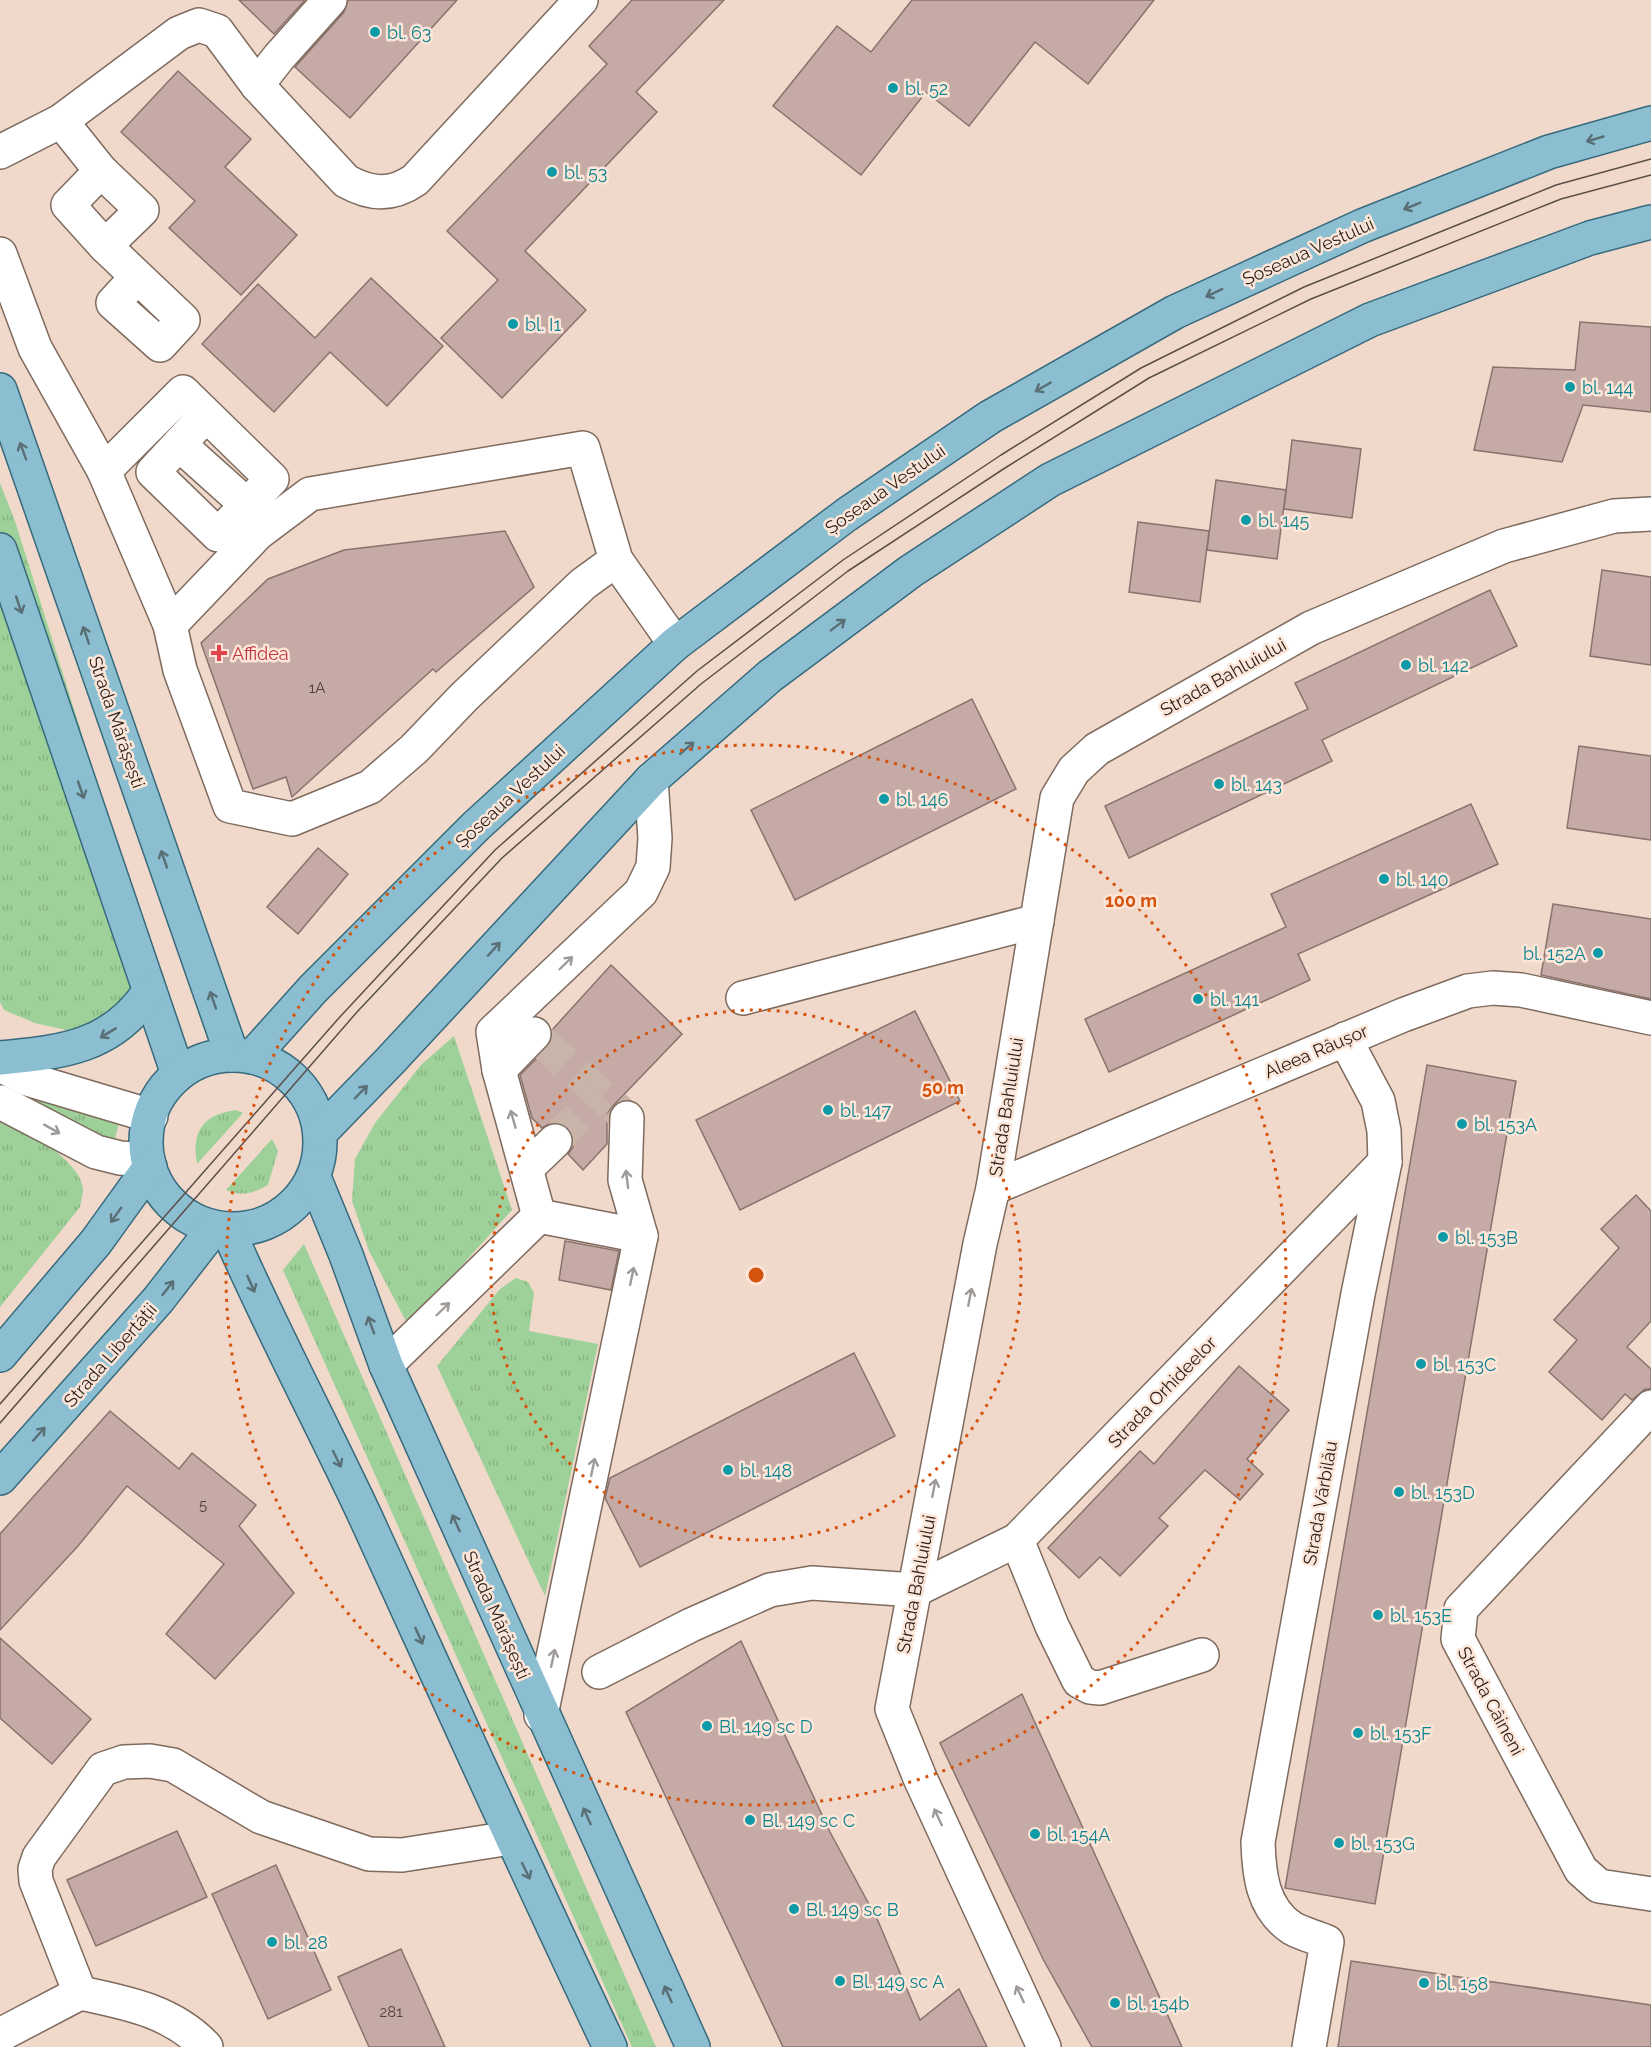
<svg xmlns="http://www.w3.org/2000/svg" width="1651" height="2047" viewBox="0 0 1651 2047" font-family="Raleway,sans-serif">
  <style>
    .grass { fill: url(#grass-tufts) }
    .building { fill: #c5aaa5; stroke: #8a726d; stroke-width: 1.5 }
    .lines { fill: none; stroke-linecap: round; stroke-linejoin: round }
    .minor-tunnel { stroke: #c8b4a8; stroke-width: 33; stroke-dasharray: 33 16; stroke-linecap: butt }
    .minor-casing { stroke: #7e6b5e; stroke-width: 36 }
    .major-casing { stroke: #366a7c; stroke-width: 36 }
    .minor { stroke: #fff; stroke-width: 33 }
    .major { stroke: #8bbed0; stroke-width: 33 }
    .tram { stroke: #5a4e47; stroke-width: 1.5 }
    .oneway { stroke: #596e75 }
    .oneway2 { stroke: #9e9a98 }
    .ring { fill: none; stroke: #d5530d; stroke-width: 3; stroke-dasharray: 3 6 }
    .culture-dot { fill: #0f9aa8; stroke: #fde6d8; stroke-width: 2 }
    .health-dot { fill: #e0444e; stroke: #fde6d8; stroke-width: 2 }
    .labels { text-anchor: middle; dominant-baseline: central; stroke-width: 5; stroke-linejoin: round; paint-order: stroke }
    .number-label { font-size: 15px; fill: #4e423d }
    .culture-label { font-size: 18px; fill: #0d838f; stroke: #fde6d8; text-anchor: start }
    .street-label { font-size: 18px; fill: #271f1a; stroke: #fde6d8 }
    .health-label { font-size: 18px; fill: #be3a42; stroke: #fde6d8; text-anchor: start }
    .centre { fill: #d5530d; stroke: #fde6d8; stroke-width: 3 }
    .ring-label { font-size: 18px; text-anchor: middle; font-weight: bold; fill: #d5530d; stroke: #fde6d8; stroke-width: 5; stroke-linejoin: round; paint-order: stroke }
  </style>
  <defs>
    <pattern id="grass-tufts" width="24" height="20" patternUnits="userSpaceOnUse" patternTransform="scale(1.5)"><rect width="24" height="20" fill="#9ed199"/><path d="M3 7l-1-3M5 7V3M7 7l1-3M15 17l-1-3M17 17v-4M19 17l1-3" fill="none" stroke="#88b383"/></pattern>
  </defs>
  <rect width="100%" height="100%" fill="#f0d9cb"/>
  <g class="grass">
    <path d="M0,483L15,521L80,728L149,972L122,1017L79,1033L35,1023L4,1010L0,1002Z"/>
    <path d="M454,1036L512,1210L408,1325L369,1251L352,1201L355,1159L375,1123L421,1065Z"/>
    <path d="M7,1084L120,1118L113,1147Z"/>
    <path d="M236,1110L243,1113L197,1164C191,1132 203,1114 236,1110Z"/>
    <path d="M0,1115C23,1129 81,1160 83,1189C83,1194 81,1202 80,1207L0,1307Z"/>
    <path d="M272,1139L278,1151L268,1185C253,1193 243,1197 226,1190Z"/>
    <path d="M304,1244L656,2047H632L283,1270Z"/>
    <path d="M516,1278L528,1282L534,1293L529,1331L598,1344L545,1596L437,1366L500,1289Z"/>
  </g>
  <g class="building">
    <path d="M239,0H305L274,34Z"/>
    <path d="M348,0H457L350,118L295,67L344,12Z"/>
    <path d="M632,0H724L636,92L657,112L525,251L586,310L502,398L441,338L498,280L447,231L607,64L589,46Z"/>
    <path d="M912,0H1154L1088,84L1035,42L969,126L926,92L861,175L773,106L837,26L871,52Z"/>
    <path d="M178,71L251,139L225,167L297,235L241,295L169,228L195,201L121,132Z"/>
    <path d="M371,278L443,346L387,406L330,352L274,412L202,344L258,284L315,338Z"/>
    <path d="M1580,322L1651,327V412L1583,405L1562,462L1474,450L1493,367L1575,370Z"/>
    <path d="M1292,440L1361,449L1352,518L1284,509Z"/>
    <path d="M1216,480L1286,490L1277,559L1207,550Z"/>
    <path d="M1138,522L1209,531L1200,602L1129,592Z"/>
    <path d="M505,531L534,587L436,672L433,669L292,797L286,777L253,789L201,643L268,579L344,550Z"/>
    <path d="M1602,570L1651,577V665L1590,656Z"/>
    <path d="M1490,590L1517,646L1322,740L1332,761L1129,858L1105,806L1308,709L1295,683Z"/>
    <path d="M972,699L1016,789L795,900L751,810Z"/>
    <path d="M1579,746L1651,756V840L1567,828Z"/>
    <path d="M1471,804L1498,864L1298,954L1310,980L1109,1072L1085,1019L1286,927L1271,894Z"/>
    <path d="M318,848L348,874L298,934L267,907Z"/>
    <path d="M1553,904L1651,919V999L1541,975Z"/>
    <path d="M611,965L682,1034L611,1108L607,1115V1144L583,1170L568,1154L573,1147V1137L568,1128L561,1123H551L542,1128L532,1118L520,1075L548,1047L552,1030Z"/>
    <path d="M915,1011L960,1101L740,1210L696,1120Z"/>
    <path d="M1427,1065L1516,1081L1375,1904L1285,1888Z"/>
    <path d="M1636,1195L1651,1211V1321L1627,1347L1651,1369V1389H1645L1632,1400L1625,1394L1602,1420L1549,1372L1577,1340L1554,1320L1619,1248L1601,1229Z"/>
    <path d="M565,1241L619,1251L611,1290L559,1280Z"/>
    <path d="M854,1353L895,1436L640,1567L605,1498L610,1478Z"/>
    <path d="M1239,1366L1289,1410L1247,1459L1263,1474L1240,1500L1205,1470L1159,1518L1168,1526L1120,1576L1100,1557L1079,1578L1048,1548L1140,1451L1154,1464Z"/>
    <path d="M110,1411L179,1469L192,1453L256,1505L239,1526L294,1593L215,1679L166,1634L224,1564L127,1486L78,1546L0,1630V1534Z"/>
    <path d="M0,1638L91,1719L52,1764L0,1718Z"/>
    <path d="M741,1641L830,1832L878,1921L920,2020L959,1989L987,2047H783L626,1712Z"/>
    <path d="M1022,1694L1127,1925L1182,2047H1092L1043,1959L940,1743Z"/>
    <path d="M177,1831L207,1897L96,1946L67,1880Z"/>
    <path d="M276,1865L331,1990L268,2019L212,1894Z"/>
    <path d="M401,1949L445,2047H369L338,1977Z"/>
    <path d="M1351,1961L1651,2005V2047H1338Z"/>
  </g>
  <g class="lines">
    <g class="minor-tunnel">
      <path d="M541,1041L627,1118"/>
      <path d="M555,1141L600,1095"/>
    </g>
    <defs>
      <g id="minor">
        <path d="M257,85L279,57L330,0"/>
        <path d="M61,121L101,171L142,210L105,246"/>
        <path d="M0,152L61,121L179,33L199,25L217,31L257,85L346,181C371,195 392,196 415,180L581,0"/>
        <path d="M101,171L68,205L105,246L183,320L160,345L113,303L137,277"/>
        <path d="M0,254L35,348L104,471L170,625L180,670L230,806L292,819L370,787L414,749L464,697L583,584L616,560L675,644"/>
        <path d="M180,445L247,505"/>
        <path d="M104,471L183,392L272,479L218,535L153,472L206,415"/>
        <path d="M170,625L258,533L310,494L583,448L616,560"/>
        <path d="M743,998L1037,921"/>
        <path d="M0,1065L27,1079L151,1116"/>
        <path d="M499,1070L534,1034"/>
        <path d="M0,1102L96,1152L120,1158L148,1160"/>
        <path d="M527,1168L555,1141"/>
        <path d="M993,1188L1403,1015L1468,991L1493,988L1521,990L1651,1018"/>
        <path d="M539,1216L499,1070L493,1032L641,892L653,867L655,838L651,780"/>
        <path d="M539,1216L641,1236"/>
        <path d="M386,1365L539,1216"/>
        <path d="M1651,1407L1461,1609L1458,1639L1581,1870L1599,1886L1651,1894"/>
        <path d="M1017,1540L1052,1626L1079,1681L1090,1687L1100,1688L1202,1655"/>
        <path d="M599,1672L691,1625L770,1590L812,1583L915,1590L1017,1540L1385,1162"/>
        <path d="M541,1715L641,1236L625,1180L627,1118"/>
        <path d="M80,1993C127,2003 172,2011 206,2047"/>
        <path d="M0,2035L80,1993L36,1881L35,1869L39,1857L103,1769L124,1762L150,1761L173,1765L261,1817L369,1854L402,1855L510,1838"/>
        <path d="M1044,2047L920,1778L892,1709L980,1244L993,1188L1057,798L1074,770L1097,749L1311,628L1504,546L1614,516L1651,514"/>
        <path d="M1309,2047L1327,1942C1316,1937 1302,1934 1292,1928C1262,1908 1259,1874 1258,1842L1358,1294L1385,1162L1384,1131L1378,1101L1345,1039"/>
      </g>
      <g id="major">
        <path d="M0,390L232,1055"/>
        <path d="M0,550L178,1074"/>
        <circle cx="233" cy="1142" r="87"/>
        <path d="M252,1057L313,989L476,826L675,644L846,515L990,417L1175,312L1362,226L1549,152L1651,123"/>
        <path d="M0,1058C62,1052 111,1048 149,992"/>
        <path d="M320,1133L390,1061L651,780L770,676L911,571L1050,480L1370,320L1590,238L1651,222"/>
        <path d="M314,1177L346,1255L386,1365L693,2047"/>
        <path d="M228,1230C270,1327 320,1420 365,1516C446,1693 526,1871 610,2047"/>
        <path d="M0,1355L96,1242L150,1167"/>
        <path d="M0,1478L158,1300L214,1228"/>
      </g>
    </defs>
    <use href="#minor" class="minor-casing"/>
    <use href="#major" class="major-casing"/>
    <use href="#minor" class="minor"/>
    <use href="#major" class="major"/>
    <g class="tram">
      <path d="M0,1404L338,1019L495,850L697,671L843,560L1001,455L1141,368L1304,287L1556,185L1651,159"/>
      <path d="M0,1423L357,1012L502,858L701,684L848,571L1005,468L1149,378L1311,299L1561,199L1651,175"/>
    </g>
  </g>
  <defs><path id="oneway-shaft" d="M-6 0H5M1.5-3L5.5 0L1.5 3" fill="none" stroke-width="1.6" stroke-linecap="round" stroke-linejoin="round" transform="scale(1.5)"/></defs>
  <g class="oneway">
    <use href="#oneway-shaft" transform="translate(1595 139) rotate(164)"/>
    <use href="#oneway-shaft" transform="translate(1412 206) rotate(158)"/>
    <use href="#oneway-shaft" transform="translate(1214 293) rotate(155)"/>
    <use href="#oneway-shaft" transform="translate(1043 387) rotate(150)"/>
    <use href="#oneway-shaft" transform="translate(23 451) rotate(-110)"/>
    <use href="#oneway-shaft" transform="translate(19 605) rotate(71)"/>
    <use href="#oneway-shaft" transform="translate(838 625) rotate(-37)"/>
    <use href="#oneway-shaft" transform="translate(86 635) rotate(-109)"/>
    <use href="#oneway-shaft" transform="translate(687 748) rotate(-41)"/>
    <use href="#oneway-shaft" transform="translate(81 790) rotate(71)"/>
    <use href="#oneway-shaft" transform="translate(164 859) rotate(-109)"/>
    <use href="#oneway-shaft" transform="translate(494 949) rotate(-48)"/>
    <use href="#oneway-shaft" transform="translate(213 1000) rotate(-109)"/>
    <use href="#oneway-shaft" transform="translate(108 1033) rotate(149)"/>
    <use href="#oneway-shaft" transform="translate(361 1092) rotate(-46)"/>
    <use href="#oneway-shaft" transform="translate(116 1215) rotate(125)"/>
    <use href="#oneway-shaft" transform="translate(251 1284) rotate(66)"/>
    <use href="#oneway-shaft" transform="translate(168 1288) rotate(-52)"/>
    <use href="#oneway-shaft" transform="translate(371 1325) rotate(-110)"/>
    <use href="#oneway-shaft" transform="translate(39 1434) rotate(-48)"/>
    <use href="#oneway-shaft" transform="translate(337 1459) rotate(64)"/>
    <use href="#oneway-shaft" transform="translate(456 1523) rotate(-114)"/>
    <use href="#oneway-shaft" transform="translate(419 1636) rotate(66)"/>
    <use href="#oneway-shaft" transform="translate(587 1816) rotate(-114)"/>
    <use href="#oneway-shaft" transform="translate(526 1871) rotate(64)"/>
    <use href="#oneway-shaft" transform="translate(668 1994) rotate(-114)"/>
  </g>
  <g class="oneway2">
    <use href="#oneway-shaft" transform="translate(566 963) rotate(-44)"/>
    <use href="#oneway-shaft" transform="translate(513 1119) rotate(-106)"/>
    <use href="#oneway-shaft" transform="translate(52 1129) rotate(29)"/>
    <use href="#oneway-shaft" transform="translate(627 1179) rotate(-97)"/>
    <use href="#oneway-shaft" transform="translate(632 1276) rotate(-78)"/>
    <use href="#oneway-shaft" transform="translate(970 1297) rotate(-79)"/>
    <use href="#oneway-shaft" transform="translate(443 1309) rotate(-44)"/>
    <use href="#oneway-shaft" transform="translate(593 1467) rotate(-78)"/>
    <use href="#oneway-shaft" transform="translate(934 1488) rotate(-79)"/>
    <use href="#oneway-shaft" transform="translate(553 1658) rotate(-78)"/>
    <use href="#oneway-shaft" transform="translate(938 1817) rotate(-115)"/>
    <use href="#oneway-shaft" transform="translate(1020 1994) rotate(-115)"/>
  </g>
  <g class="ring">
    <circle cx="756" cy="1275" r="265"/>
    <circle cx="756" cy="1275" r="530"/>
  </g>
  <g class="culture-dot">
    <circle cx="375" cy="32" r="6"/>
    <circle cx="893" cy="88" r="6"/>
    <circle cx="552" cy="172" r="6"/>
    <circle cx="513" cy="324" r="6"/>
    <circle cx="1570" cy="387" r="6"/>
    <circle cx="1246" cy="520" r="6"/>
    <circle cx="1406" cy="665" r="6"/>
    <circle cx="1219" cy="784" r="6"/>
    <circle cx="884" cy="799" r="6"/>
    <circle cx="1384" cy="879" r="6"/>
    <circle cx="1598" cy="953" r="6"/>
    <circle cx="1198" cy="999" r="6"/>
    <circle cx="828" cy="1110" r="6"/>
    <circle cx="1462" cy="1124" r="6"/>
    <circle cx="1443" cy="1237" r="6"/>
    <circle cx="1421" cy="1364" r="6"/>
    <circle cx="728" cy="1470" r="6"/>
    <circle cx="1399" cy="1492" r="6"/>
    <circle cx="1378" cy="1615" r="6"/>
    <circle cx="707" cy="1726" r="6"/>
    <circle cx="1358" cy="1733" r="6"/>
    <circle cx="750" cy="1820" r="6"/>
    <circle cx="1035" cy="1834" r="6"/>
    <circle cx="1339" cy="1843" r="6"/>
    <circle cx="794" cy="1909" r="6"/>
    <circle cx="272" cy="1942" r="6"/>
    <circle cx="840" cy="1981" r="6"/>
    <circle cx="1424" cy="1983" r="6"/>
    <circle cx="1115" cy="2003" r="6"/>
  </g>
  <path class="health-dot" d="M216 644h6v6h6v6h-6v6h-6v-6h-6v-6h6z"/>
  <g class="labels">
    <g class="number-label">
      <text x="317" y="688">1A</text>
      <text x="203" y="1505">5</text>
      <text x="391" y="2012">281</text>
    </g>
    <g class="culture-label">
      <text x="387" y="32">bl. 63</text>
      <text x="905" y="88">bl. 52</text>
      <text x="564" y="172">bl. 53</text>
      <text x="525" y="324">bl. I1</text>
      <text x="1582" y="387">bl. 144</text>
      <text x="1258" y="520">bl. 145</text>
      <text x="1418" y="665">bl. 142</text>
      <text x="1231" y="784">bl. 143</text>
      <text x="896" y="799">bl. 146</text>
      <text x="1396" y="879">bl. 140</text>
      <text x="1586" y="953" text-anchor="end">bl. 152A</text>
      <text x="1210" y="999">bl. 141</text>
      <text x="840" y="1110">bl. 147</text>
      <text x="1474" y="1124">bl. 153A</text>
      <text x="1455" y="1237">bl. 153B</text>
      <text x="1433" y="1364">bl. 153C</text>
      <text x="740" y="1470">bl. 148</text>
      <text x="1411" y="1492">bl. 153D</text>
      <text x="1390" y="1615">bl. 153E</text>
      <text x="719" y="1726">Bl. 149 sc D</text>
      <text x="1370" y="1733">bl. 153F</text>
      <text x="762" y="1820">Bl. 149 sc C</text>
      <text x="1047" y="1834">bl. 154A</text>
      <text x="1351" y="1843">bl. 153G</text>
      <text x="806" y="1909">Bl. 149 sc B</text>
      <text x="284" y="1942">bl. 28</text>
      <text x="852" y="1981">Bl. 149 sc A</text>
      <text x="1436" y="1983">bl. 158</text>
      <text x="1127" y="2003">bl. 154b</text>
    </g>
    <g class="street-label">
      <text transform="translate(1308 251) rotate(-24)">Șoseaua Vestului</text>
      <text transform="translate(885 489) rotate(-35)">Șoseaua Vestului</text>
      <text transform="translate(1223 677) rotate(-29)">Strada Bahluiului</text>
      <text transform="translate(117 722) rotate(71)">Strada Mărășești</text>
      <text transform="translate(510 796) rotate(-43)">Șoseaua Vestului</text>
      <text transform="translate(1316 1051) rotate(-23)">Aleea Râușor</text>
      <text transform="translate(1006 1107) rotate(-81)">Strada Bahluiului</text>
      <text transform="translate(110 1355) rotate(-49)">Strada Libertății</text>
      <text transform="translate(1162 1392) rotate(-46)">Strada Orhideelor</text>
      <text transform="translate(1320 1503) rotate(-80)">Strada Vărbilău</text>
      <text transform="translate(916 1584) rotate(-79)">Strada Bahluiului</text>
      <text transform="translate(497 1615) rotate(66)">Strada Mărășești</text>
      <text transform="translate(1491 1701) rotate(62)">Strada Câineni</text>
    </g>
    <g class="health-label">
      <text x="232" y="653">Affidea</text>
    </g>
  </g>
  <circle cx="756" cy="1275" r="9" class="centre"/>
  <g class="ring-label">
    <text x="1131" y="907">100 m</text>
    <text x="943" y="1094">50 m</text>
  </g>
</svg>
